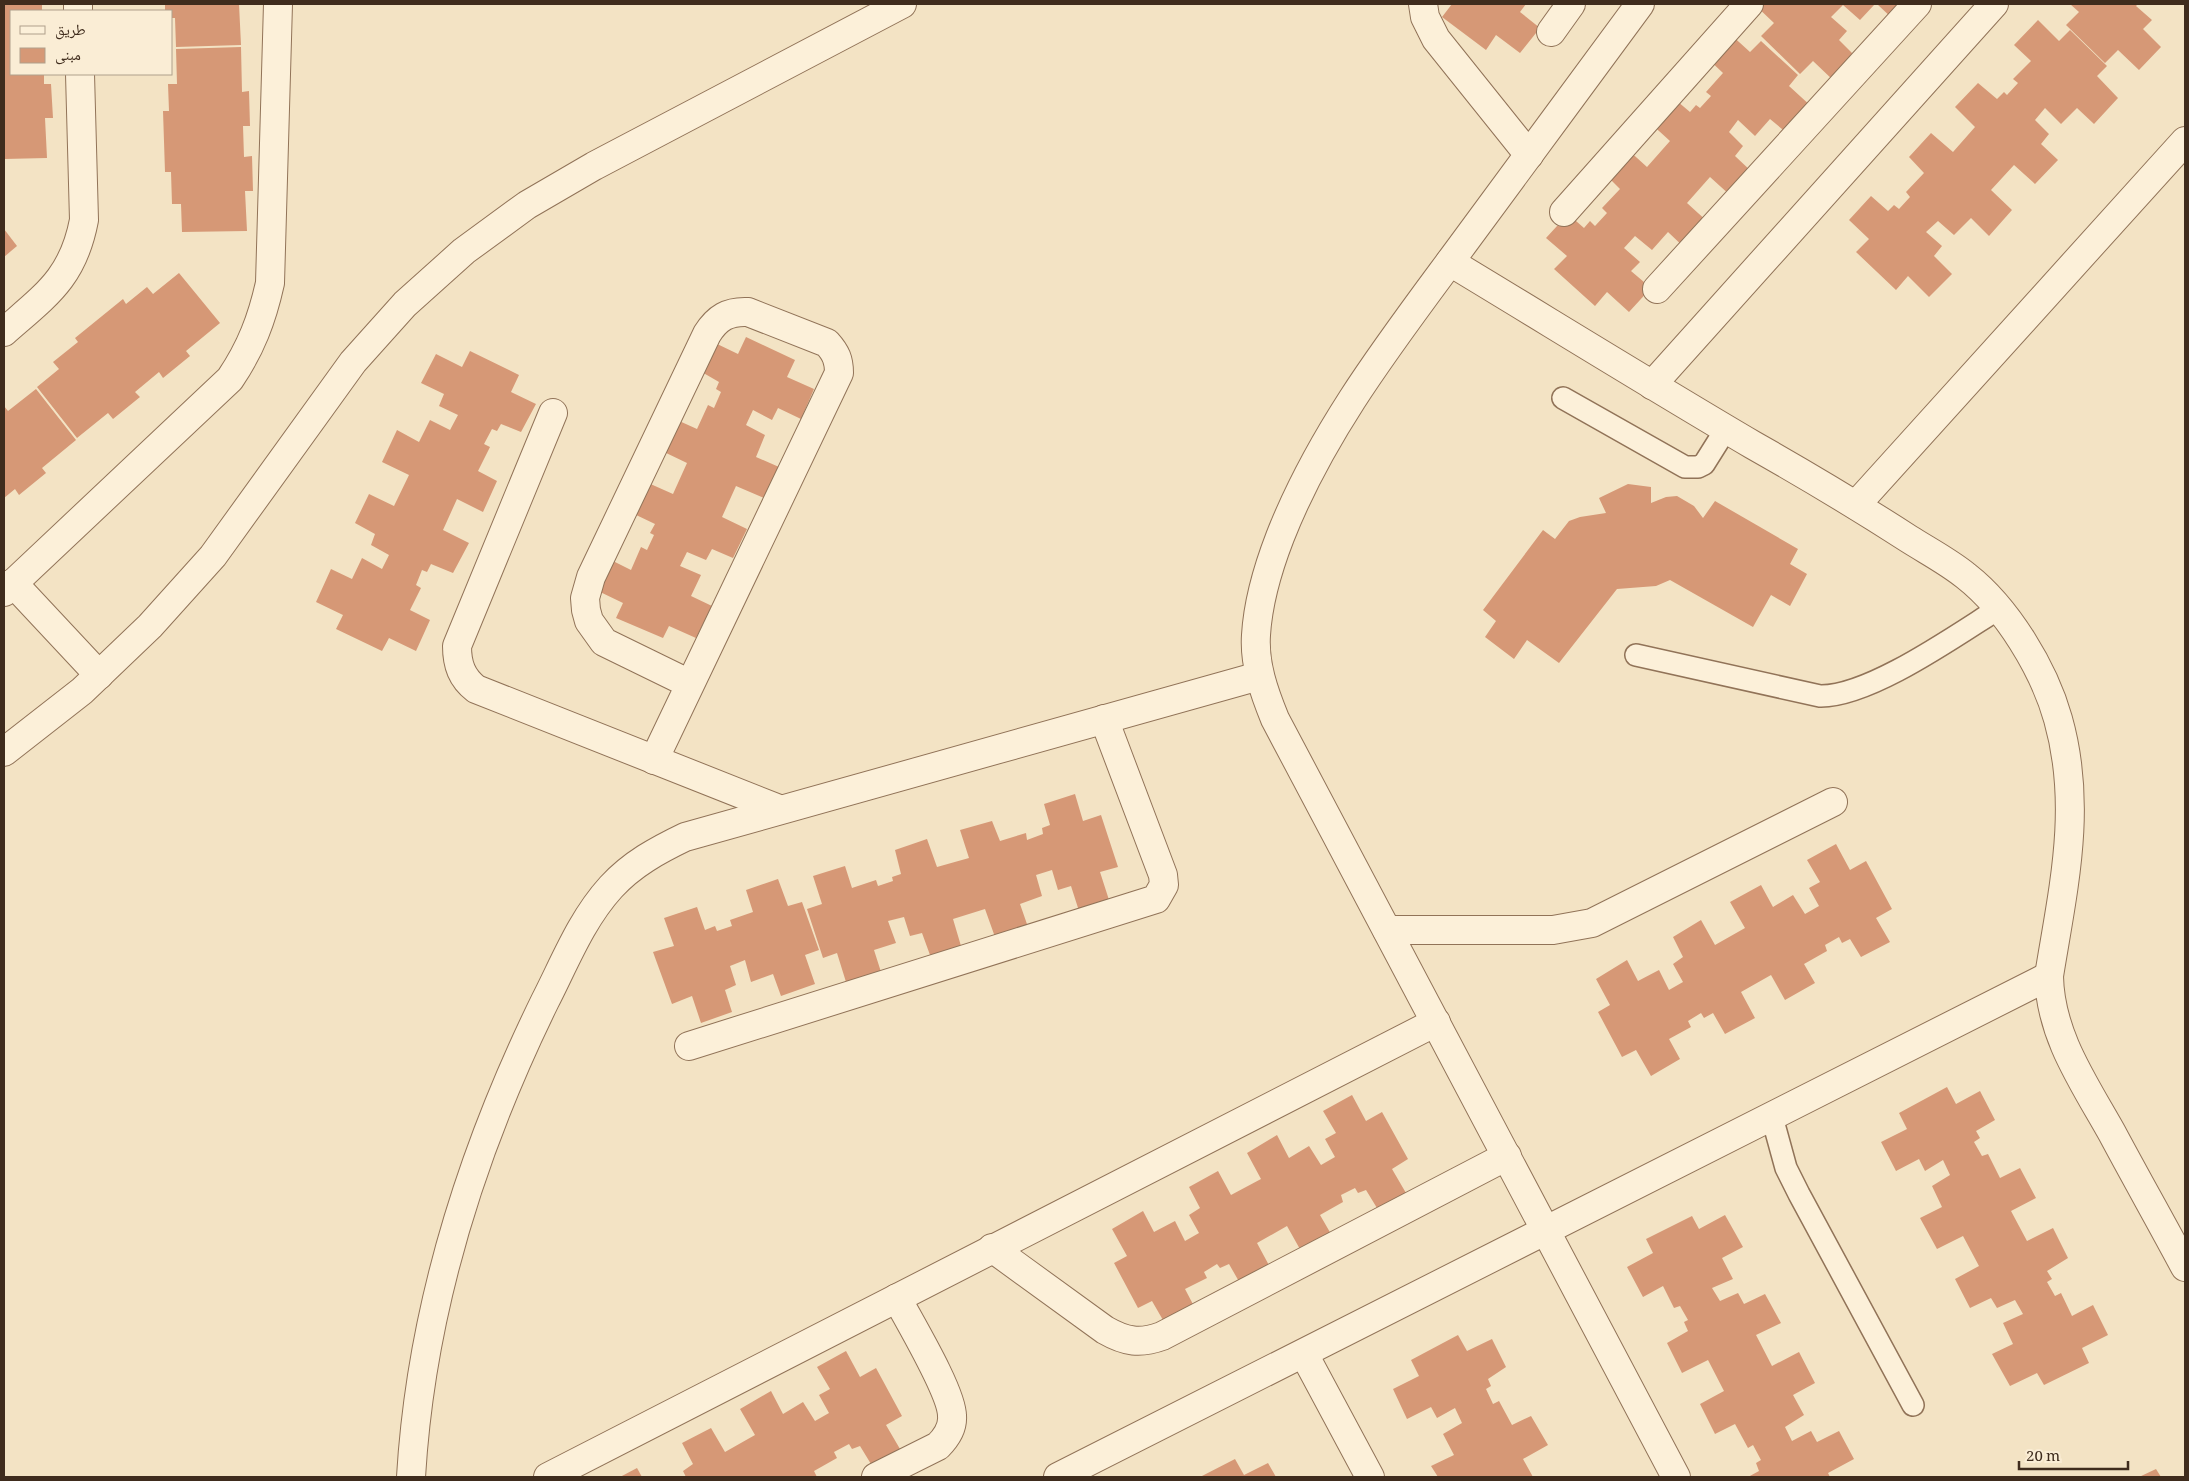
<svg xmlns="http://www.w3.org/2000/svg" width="2189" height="1481" viewBox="0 0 2189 1481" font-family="Georgia,'Noto Naskh Arabic',serif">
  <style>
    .building { fill: #d69876 }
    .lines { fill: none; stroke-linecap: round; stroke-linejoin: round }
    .service-casing { stroke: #917358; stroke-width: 24 }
    .minor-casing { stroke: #917358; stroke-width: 30 }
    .tertiary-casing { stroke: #917358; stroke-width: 30 }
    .service { stroke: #fcf0d9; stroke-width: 21 }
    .minor { stroke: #fcf0d9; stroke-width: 28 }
    .tertiary { stroke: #fcf0d9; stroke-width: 28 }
  </style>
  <rect width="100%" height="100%" fill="#f3e3c4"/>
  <g class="building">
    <path d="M4,4H42V11H11V74H44V84H51L53,118H45L47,158L4,159Z"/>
    <path d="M165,4H239L241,45L176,47L175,18H171V11H165Z"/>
    <path d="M1452,4H1526L1520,12L1540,28L1520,53L1496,35L1486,50L1442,17Z"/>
    <path d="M1754,4H1875L1860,20L1843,5L1831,17L1847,31L1839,40L1857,58L1834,81L1813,61L1800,74L1761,36L1774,23Z"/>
    <path d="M1877,4H1909L1894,20Z"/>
    <path d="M2070,4H2138L2136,6L2152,20L2143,29L2161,47L2139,70L2118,50L2105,63L2066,25L2079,12Z"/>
    <path d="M2038,20L2059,41L2070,30L2107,66L2097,76L2118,98L2094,124L2077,108L2061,124L2045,108L2035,120L2049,134L2041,144L2058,160L2035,184L2014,165L1991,190L2012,210L1989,236L1971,218L1954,235L1938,221L1926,232L1942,246L1934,256L1952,274L1929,297L1908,276L1896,290L1856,252L1869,239L1849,220L1871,196L1888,211L1894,205L1899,209L1910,197L1906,192L1924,173L1909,157L1931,133L1953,152L1975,127L1955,107L1978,83L1997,99L2004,92L2007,95L2018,83L2013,79L2031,61L2014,45Z"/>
    <path d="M1728,32L1750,52L1761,41L1798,75L1789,86L1812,107L1788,134L1770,119L1755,136L1738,120L1729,132L1743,146L1735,156L1752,172L1731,196L1710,177L1687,203L1709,223L1687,250L1668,232L1652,250L1635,236L1624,248L1640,262L1631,271L1651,288L1629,312L1607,292L1595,306L1554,269L1567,256L1546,238L1568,214L1584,228L1590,221L1595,226L1607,213L1602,208L1620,189L1604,173L1626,148L1647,167L1670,141L1648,121L1671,96L1690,112L1696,105L1700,108L1711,96L1706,92L1723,73L1706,57Z"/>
    <path d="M241,47L242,92L249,91L250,126H243L244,157L252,156L253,191H245L247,231L182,232L181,204H172L171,172H165L163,111H169L168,84H177L176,49Z"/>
    <path d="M4,229L17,246L4,257Z"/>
    <path d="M179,273L220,323L186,351L190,356L163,378L159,372L135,392L140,397L113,419L108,413L77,438L37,387L59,369L53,362L78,342L75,338L123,299L126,304L147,287L153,294Z"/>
    <path d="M746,337L795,360L787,377L814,389L801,419L778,408L772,420L753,410L746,425L765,435L756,457L779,467L764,498L736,486L722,517L747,529L733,558L712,549L706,560L687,552L680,566L701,575L691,596L712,606L696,638L669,626L663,638L616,618L623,603L596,590L611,560L631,570L641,547L647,550L654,535L650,533L655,524L632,513L646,482L673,494L687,463L662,451L677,420L697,429L708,405L714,408L721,392L716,389L719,382L700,371L713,342L738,354Z"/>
    <path d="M470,351L519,375L511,392L536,404L521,432L501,424L497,431L492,429L484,444L490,447L478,471L497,481L483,512L457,499L443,530L469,543L453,573L431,564L427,572L422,570L416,585L421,588L410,610L430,620L416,651L389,638L382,651L336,629L343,615L316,602L331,569L352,579L362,558L382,569L389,555L371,545L375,534L355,523L369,494L394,506L409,475L382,462L397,430L419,442L430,420L450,430L458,415L439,406L444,394L421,383L436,354L462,367Z"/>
    <path d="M36,389L76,440L42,468L46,473L19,495L15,489L4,498V406L8,411Z"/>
    <path d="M1628,484L1651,487V503L1666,497L1677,496L1694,506L1703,518L1715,501L1798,549L1790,564L1807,574L1790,606L1771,595L1753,627L1670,580L1656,586L1617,589L1559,663L1527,640L1514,659L1485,637L1496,621L1483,610L1543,530L1555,539L1569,521L1580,517L1606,513L1599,498Z"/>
    <path d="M1075,794L1083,821L1101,815L1118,867L1100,872L1109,900L1079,911L1071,886L1058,890L1052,870L1036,875L1042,896L1020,904L1028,927L995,937L985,909L953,919L961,946L930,955L922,933L910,936L904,917L888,921L896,943L874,950L881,972L846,982L837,953L823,958L807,909L822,904L813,876L845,866L852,888L876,880L878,886L893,881L892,877L901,874L895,850L927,839L937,867L969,858L960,830L992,821L1000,841L1026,833L1027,840L1043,834L1042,828L1050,825L1044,804Z"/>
    <path d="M1836,844L1850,870L1866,861L1892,909L1876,918L1890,942L1861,957L1850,939L1842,943L1839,937L1825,945L1827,951L1804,964L1815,983L1785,1000L1771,975L1741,992L1755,1018L1725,1034L1713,1013L1704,1018L1701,1013L1688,1021L1691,1027L1669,1039L1680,1059L1651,1076L1636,1050L1622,1057L1598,1012L1610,1005L1596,979L1627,960L1638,981L1659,970L1669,990L1683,982L1673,964L1683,957L1673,937L1701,920L1715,945L1745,928L1730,902L1761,885L1773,907L1793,895L1805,914L1819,906L1809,888L1820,882L1807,860Z"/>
    <path d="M778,879L788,906L802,902L819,950L805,955L815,984L781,996L773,974L751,982L745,960L730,966L736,985L725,990L732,1012L701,1023L692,996L672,1004L653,952L674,946L664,918L697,907L705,930L715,926L717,931L732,926L730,920L753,912L746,890Z"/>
    <path d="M1947,1087L1956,1104L1980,1091L1995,1120L1976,1131L1980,1138L1974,1142L1982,1156L1988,1154L2000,1178L2020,1168L2036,1198L2011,1211L2027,1241L2053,1228L2068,1258L2047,1271L2052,1279L2047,1282L2055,1296L2061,1293L2072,1316L2093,1305L2108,1335L2082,1348L2089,1363L2044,1385L2037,1373L2010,1386L1992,1354L2013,1344L2003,1323L2023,1314L2015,1300L1997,1308L1991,1298L1970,1308L1955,1279L1979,1266L1963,1236L1937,1249L1920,1218L1942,1207L1932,1186L1950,1175L1943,1160L1925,1171L1919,1159L1896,1171L1881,1142L1907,1129L1899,1113Z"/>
    <path d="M1352,1095L1366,1121L1382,1112L1408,1159L1392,1169L1406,1193L1377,1208L1366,1190L1358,1193L1355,1188L1341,1195L1343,1202L1320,1215L1331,1234L1301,1251L1287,1226L1257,1243L1271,1269L1241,1285L1229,1264L1220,1268L1217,1264L1204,1272L1207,1278L1185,1289L1196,1310L1167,1327L1152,1301L1138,1308L1114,1263L1127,1256L1112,1229L1143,1211L1154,1232L1175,1221L1185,1241L1199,1233L1189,1215L1200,1208L1189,1187L1218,1171L1231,1195L1261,1179L1247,1153L1277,1135L1289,1158L1309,1146L1321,1165L1335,1157L1325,1139L1336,1133L1323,1111Z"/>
    <path d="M1725,1215L1743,1247L1722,1258L1733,1279L1712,1288L1720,1301L1738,1293L1744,1304L1765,1294L1781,1323L1756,1335L1772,1366L1799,1352L1815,1383L1793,1395L1804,1415L1785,1427L1792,1441L1811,1431L1817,1442L1839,1431L1854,1459L1828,1473L1830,1477H1748L1759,1471L1756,1463L1761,1460L1753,1445L1748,1448L1735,1424L1715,1434L1700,1404L1724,1391L1708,1360L1682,1373L1667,1343L1688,1331L1684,1322L1688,1320L1680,1306L1674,1308L1663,1286L1643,1297L1627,1267L1653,1253L1646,1239L1692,1216L1699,1229Z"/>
    <path d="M1458,1335L1467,1351L1492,1339L1506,1367L1488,1379L1491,1386L1486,1389L1493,1404L1499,1401L1512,1425L1531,1416L1548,1445L1523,1459L1533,1477H1438L1431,1466L1454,1455L1443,1434L1462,1423L1455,1408L1437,1418L1431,1407L1407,1419L1393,1389L1419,1376L1411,1360Z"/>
    <path d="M846,1351L860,1377L876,1368L902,1416L886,1425L900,1449L871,1464L860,1446L852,1449L849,1444L834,1452L837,1458L814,1471L817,1477H686L683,1471L693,1464L682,1443L711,1428L725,1452L755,1435L740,1409L771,1391L783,1414L803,1402L815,1421L829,1413L819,1395L830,1389L817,1367Z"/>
    <path d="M1235,1459L1244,1475L1268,1463L1276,1477H1200Z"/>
    <path d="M637,1468L642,1477H620Z"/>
    <path d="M2156,1469L2161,1477H2139Z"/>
  </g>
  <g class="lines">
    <defs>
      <g id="service">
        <path d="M1563,398L1685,467H1698L1704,464L1726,429"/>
        <path d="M1636,655L1820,696C1869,697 1955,636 1998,609"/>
        <path d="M1772,1117L1786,1168L1799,1194L1913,1405"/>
      </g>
      <g id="minor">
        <path d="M78,4V11"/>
        <path d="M1423,4L1425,17L1436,39L1529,155"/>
        <path d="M1640,4C1582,83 1524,161 1466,240C1397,334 1323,427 1280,537C1268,568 1258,602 1256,635C1254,664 1264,692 1275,719L1676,1477"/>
        <path d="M1551,32L1571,4"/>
        <path d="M1564,212L1749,4"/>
        <path d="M1450,262C1551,323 1651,385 1753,445C1806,475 1858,506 1909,539C1928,551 1949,562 1966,576C2007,608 2044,669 2058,719C2083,807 2063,889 2049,976C2050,1035 2084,1083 2112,1133C2136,1178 2161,1222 2185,1267"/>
        <path d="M1657,289L1917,4"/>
        <path d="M4,332C46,295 73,278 84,220L80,74"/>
        <path d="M1652,385L1994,4"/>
        <path d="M553,413L457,646C457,665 462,678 476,689L779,809"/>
        <path d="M1856,505L2185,141"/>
        <path d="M13,583L99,675"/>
        <path d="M4,592L230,379C251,348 262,319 270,283L278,4"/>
        <path d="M654,760L839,373C839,360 836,353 827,343L748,312C728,311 717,318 707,334L591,577L585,598L586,610L589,621L604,642L690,684"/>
        <path d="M1387,930H1553L1592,923L1833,802"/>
        <path d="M689,1046L1156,899L1164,885L1163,875L1104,719"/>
        <path d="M992,1248L1105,1330C1126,1342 1140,1344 1162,1336L1507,1156"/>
        <path d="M1304,1354L1370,1477"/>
        <path d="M411,1477C421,1309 471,1152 545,1001C565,962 581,920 611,887C632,864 658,850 685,837L1259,676"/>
        <path d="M548,1477L1436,1022"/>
        <path d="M876,1477L938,1446C946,1438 953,1428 952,1416C952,1392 910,1323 897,1298"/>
        <path d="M1058,1477L2049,976"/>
      </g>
      <path id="tertiary" d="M4,752L82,691L150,626L213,556L353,362L405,304L464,251L527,205L594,166L902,4"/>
    </defs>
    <use href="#service" class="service-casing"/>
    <use href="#minor" class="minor-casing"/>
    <use href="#tertiary" class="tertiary-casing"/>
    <use href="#service" class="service"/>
    <use href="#minor" class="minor"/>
    <use href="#tertiary" class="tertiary"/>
  </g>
  <rect width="2189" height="1481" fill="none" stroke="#3f2c1d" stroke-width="10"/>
  <rect x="10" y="10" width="162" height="65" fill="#faedd5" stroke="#afa08b"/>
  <rect x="20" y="26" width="25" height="8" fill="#fcf0d9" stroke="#afa08b"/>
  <text x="55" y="35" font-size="15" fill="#3f2c1d">طريق</text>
  <rect x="20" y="48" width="25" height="15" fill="#d69876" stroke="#afa08b"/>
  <text x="55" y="60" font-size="15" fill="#3f2c1d">مبنى</text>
  <path d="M2019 1461v8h109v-8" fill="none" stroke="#3f2c1d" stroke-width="2.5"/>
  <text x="2026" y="1461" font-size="15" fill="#3f2c1d" stroke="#faedd5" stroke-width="4" paint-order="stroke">20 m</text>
</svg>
